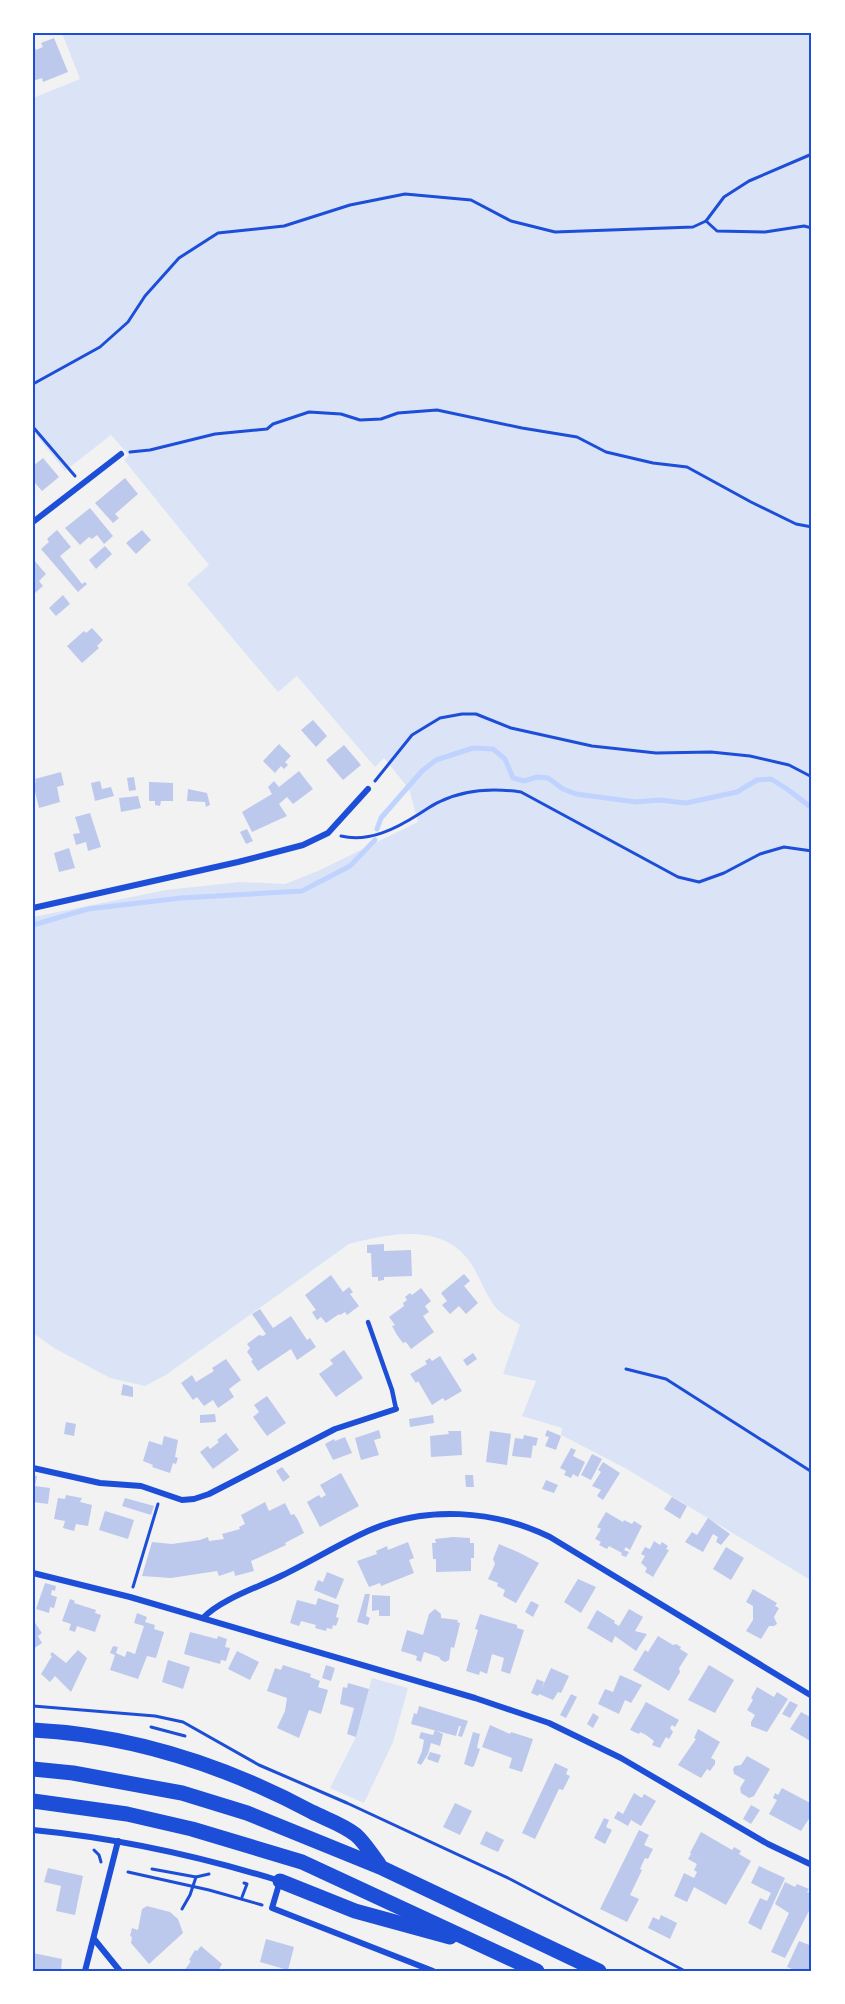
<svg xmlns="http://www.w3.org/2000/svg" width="845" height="2004" viewBox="0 0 845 2004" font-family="'Archivo Narrow',sans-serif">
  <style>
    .green { fill: #dbe4f7 }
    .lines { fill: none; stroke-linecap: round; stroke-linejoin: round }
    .stream { stroke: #bfd3fe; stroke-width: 5 }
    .building { fill: #bdc9ec }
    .path { stroke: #1d4ed8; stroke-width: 3 }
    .service { stroke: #1d4ed8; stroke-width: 4.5 }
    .minor { stroke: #1d4ed8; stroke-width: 6 }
    .primary { stroke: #1d4ed8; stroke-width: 15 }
    .neatline { fill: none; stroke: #1d4ed8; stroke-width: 2 }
  </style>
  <rect width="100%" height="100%" fill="#f2f2f2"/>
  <g class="green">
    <path d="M62,33H812V1581L625,1468L561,1435L562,1428L522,1416L536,1381L503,1374L520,1325C513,1320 503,1315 497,1309C484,1294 479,1272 466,1257C438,1223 386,1234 349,1244L166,1375L145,1386L110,1378L54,1348L33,1333V917L166,890L240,882L285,884L318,871L418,822L409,789L384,758L375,767L297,676L278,692L187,584L209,565L124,460L129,455L111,435L65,471L33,431V98L80,79Z"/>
    <path d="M372,1678L408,1688L393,1742L364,1803L330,1788L356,1737Z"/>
  </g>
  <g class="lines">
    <g class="stream">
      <path d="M377,829L381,818L401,795L422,771L436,760L473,748L493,749L505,759L513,778L524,781L537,777L548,778L563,789L576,794L636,802L659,800L686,803L737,792L757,780L771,779L787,789L812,808"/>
      <path d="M33,925L88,909L181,898L302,891L350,866L375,840"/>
    </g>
  </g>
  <g class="building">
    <path d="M54,38L68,72L43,82L42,78L33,81V44L36,50L43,47L41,43Z"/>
    <path d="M43,458L59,477L42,491L35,483L33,485V466Z"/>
    <path d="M125,478L138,494L115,514L119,518L113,523L95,503Z"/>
    <path d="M90,508L113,536L104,544L97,535L92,539L89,537L80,545L65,528Z"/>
    <path d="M57,530L71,547L60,556L82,584L85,582L87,584L78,592L41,549L49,542L47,539L49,537Z"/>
    <path d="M142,530L151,540L136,554L126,543Z"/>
    <path d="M105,546L112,554L96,569L89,560Z"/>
    <path d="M33,559L46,574L39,581L43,586L35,593L33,591Z"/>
    <path d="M63,595L70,604L56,616L49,608Z"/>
    <path d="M92,628L103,640L97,646L99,648L82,663L67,646L84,631L86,633Z"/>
    <path d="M313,720L327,736L316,747L301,730Z"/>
    <path d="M279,744L291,756L285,762L288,765L284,769L281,766L275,773L263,761Z"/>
    <path d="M344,745L361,765L343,780L326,760Z"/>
    <path d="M299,771L313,789L293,804L287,797L279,804L287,816L252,832L242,812L272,794L268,787L274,781L279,787Z"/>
    <path d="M61,772L64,785L57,787L60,802L39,808L33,783L36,782L35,779Z"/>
    <path d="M134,777L136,790L129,791L127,778Z"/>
    <path d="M100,781L102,789L111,787L114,796L95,801L91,783Z"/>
    <path d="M149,782L173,783V801H161L160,806L155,805V801H149Z"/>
    <path d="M188,789L207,793L210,805L206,807L205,802L187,801Z"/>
    <path d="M138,796L141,808L121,812L119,798Z"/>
    <path d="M90,813L101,847L88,851L86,842L76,845L73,834L80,833L75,817Z"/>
    <path d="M247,829L253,841L246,844L240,832Z"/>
    <path d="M69,848L75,868L59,872L54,853Z"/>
    <path d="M384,1244V1251L411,1250L412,1276L384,1277V1280L378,1281V1277H372L371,1253H367V1245Z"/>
    <path d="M464,1274L470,1281L464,1286L478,1303L466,1314L459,1306L450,1314L442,1305L447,1301L441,1293Z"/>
    <path d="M331,1275L343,1292L349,1287L353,1292L350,1294L359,1306L347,1315L345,1312L340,1315L339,1314L326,1323L321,1317L317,1320L312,1312L316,1310L305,1295Z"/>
    <path d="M421,1288L431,1301L425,1306L429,1312L423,1316L434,1332L411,1349L406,1342L403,1343L397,1335L392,1326L395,1325L389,1317L404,1306L403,1303L407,1300L405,1297L410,1293L412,1295Z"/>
    <path d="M260,1309L273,1328L291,1316L307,1340L310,1338L316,1347L297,1360L291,1349L258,1371L251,1361L253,1360L247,1352L250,1348L247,1344L259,1335L263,1336L266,1334L252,1314Z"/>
    <path d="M344,1350L363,1378L336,1397L319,1374L333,1364L330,1360Z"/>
    <path d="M473,1353L477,1359L467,1366L463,1360Z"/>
    <path d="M440,1356L462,1391L445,1401L443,1398L432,1405L418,1381L416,1383L410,1374L427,1364L425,1361L430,1358L432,1361Z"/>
    <path d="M226,1359L241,1380L229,1389L234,1397L218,1408L213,1400L204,1406L197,1397L193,1400L181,1383L192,1375L196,1382L214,1371L212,1368Z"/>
    <path d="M123,1384L133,1387V1397L121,1395Z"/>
    <path d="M267,1396L286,1423L267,1436L253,1417L259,1412L254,1405Z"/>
    <path d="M215,1414L216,1422L200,1423V1415Z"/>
    <path d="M433,1415L434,1423L410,1427L409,1419Z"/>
    <path d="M66,1422L76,1424L74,1436L64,1434Z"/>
    <path d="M379,1430L381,1438L374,1440L379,1455L361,1460L355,1438Z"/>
    <path d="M547,1430L561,1436L556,1450L545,1446L549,1437L545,1436Z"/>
    <path d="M448,1431H461L462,1455L431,1457L430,1436L449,1434Z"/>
    <path d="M490,1431L511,1434L507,1465L486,1462Z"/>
    <path d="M226,1433L239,1450L213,1469L200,1452L208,1446L210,1449L219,1442L217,1440Z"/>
    <path d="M524,1435L538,1438L536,1446L533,1445L531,1458L512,1456L515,1438L523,1439Z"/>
    <path d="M164,1436L178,1440L175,1457L178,1458L176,1464L173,1463L170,1473L152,1467L153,1465L143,1461L149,1441L162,1445Z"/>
    <path d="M345,1437L352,1453L333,1460L325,1444L334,1439L335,1441Z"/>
    <path d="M571,1448L576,1450L573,1456L585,1462L578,1477L573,1474L571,1478L564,1475L566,1471L560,1468Z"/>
    <path d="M592,1454L602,1459L591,1480L581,1475Z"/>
    <path d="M603,1462L620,1473L603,1500L597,1496L601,1490L592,1486L601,1472L598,1470Z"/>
    <path d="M282,1467L290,1477L283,1482L276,1471Z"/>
    <path d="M341,1473L359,1506L320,1527L307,1502L319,1495L321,1498L326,1495L320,1485Z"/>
    <path d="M33,1475L37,1476L35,1486L50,1488L48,1504L33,1502Z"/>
    <path d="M465,1475H473L474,1487H466Z"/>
    <path d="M546,1480L558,1485L554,1493L542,1489Z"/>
    <path d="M66,1495L82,1498L80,1502L92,1505L88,1526L76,1524L74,1531L63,1528L65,1521L54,1519L58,1498L65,1499Z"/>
    <path d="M672,1497L687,1506L680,1519L664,1509Z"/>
    <path d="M125,1498L154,1506L151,1515L122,1506Z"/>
    <path d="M265,1502L269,1511L285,1503L291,1515L294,1514L298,1520L304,1533L285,1543L286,1545L251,1561L254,1571L235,1576L234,1571L219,1576L217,1571L171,1578L142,1576L152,1542L172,1544L200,1540L208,1537L209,1541L224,1539L222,1534L240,1529L239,1527L245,1524L241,1515Z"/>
    <path d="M105,1511L134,1520L128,1539L99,1530Z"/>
    <path d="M606,1512L623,1522L624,1520L632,1524L634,1521L642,1526L630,1550L626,1547L624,1550L629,1552L626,1557L621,1555L622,1553L609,1546L607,1549L599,1545L601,1542L595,1539L601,1529L597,1527Z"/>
    <path d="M708,1518L730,1534L721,1545L716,1542L718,1537L713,1534L703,1552L685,1542L692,1532L697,1535Z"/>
    <path d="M453,1537L470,1538V1543H474V1558H471V1571L436,1572V1559H433L432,1543H436L435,1539Z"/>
    <path d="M654,1541L660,1545L662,1542L668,1546L666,1549L669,1550L653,1577L645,1572L647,1568L641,1563L645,1556L641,1554L645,1547L650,1549Z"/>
    <path d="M408,1542L414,1558L409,1560L414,1573L381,1586L380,1583L369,1587L357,1561L377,1554L376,1551L387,1546L388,1550Z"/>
    <path d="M499,1544L520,1553L539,1563L516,1603L503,1596L505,1590L497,1586L498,1583L488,1579L495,1564L493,1559Z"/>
    <path d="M726,1547L744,1558L731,1580L713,1569Z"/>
    <path d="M327,1572L344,1579L336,1599L314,1590L318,1580L323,1582Z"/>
    <path d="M578,1579L596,1587L581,1613L564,1602Z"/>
    <path d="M45,1583L56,1586L55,1591L52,1590L51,1595L57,1597L54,1608L50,1607L49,1613L36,1609Z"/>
    <path d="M753,1589L777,1603L775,1606L779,1608L774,1617L777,1624L774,1626H769L761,1639L746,1631L753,1620V1606L746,1602Z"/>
    <path d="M365,1594H370L366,1616L370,1618L368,1625L357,1622Z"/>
    <path d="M372,1595L390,1596V1616H379V1610L372,1611Z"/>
    <path d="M318,1598L339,1605L336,1617L339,1618L336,1626L333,1625L332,1629L327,1628L326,1631L315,1628L316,1625L301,1621L299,1626L290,1623L297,1600L316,1605Z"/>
    <path d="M70,1599L75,1601L74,1603L96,1610L95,1613L101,1615L95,1632L77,1626L75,1632L69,1630L71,1624L62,1621Z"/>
    <path d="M531,1601L539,1605L533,1617L525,1612Z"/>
    <path d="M435,1609L441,1614V1618L458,1620L457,1622L460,1623L458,1632L454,1648L451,1647L449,1660L445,1662L441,1660L439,1657L424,1652L421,1662L416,1660L417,1656L401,1651L407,1630L423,1635L429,1614Z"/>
    <path d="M629,1609L643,1617L635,1631L647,1634L636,1651L615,1636L612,1643L587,1628L597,1610L615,1621L614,1623L619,1626Z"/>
    <path d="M137,1613L147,1617L145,1622L155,1625L154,1629L164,1632L156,1658L147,1656L138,1679L110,1670L115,1655L110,1653L113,1646L118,1647L116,1653L125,1657L127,1651L135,1654L144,1626L134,1623Z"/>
    <path d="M480,1614L517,1625V1628L524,1630L510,1674L501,1671L504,1658L492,1654L487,1674L480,1671L479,1675L466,1671L478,1630L475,1629Z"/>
    <path d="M33,1620L42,1633L38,1636L42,1643L33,1649Z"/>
    <path d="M190,1632L217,1639L218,1636L227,1639L225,1647L230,1648L226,1661L221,1660L220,1664L184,1654Z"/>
    <path d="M658,1636L673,1645L676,1644L681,1647L680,1649L688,1654L679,1668L680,1672L669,1691L633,1670L645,1650L648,1652Z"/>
    <path d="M78,1650L87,1658L71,1692L55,1676L50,1682L41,1674L52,1656L50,1655L52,1652L66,1663Z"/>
    <path d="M237,1651L259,1662L250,1680L228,1669Z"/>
    <path d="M168,1660L190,1667L183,1689L162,1682Z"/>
    <path d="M283,1665L311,1674L310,1677L320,1681L318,1687L328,1690L321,1714L309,1710L299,1738L277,1728L285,1711L287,1698L267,1691L275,1668L281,1670Z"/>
    <path d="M326,1665L335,1668L331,1681L322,1678Z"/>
    <path d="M709,1665L734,1680L715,1713L688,1700Z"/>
    <path d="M551,1668L569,1676L561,1693L558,1692L553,1700L539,1694L538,1696L531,1693L537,1679L544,1682L541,1690Z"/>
    <path d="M620,1675L642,1685L631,1703L625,1700L619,1714L598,1704L605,1689L613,1692Z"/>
    <path d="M348,1683L369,1689L356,1737L347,1734L354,1708L340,1704L343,1687L347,1688Z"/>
    <path d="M757,1687L774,1697L777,1692L788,1699L767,1732L751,1726V1722L755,1715L747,1710L753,1700L751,1698Z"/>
    <path d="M571,1694L577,1697L566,1718L560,1715Z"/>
    <path d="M790,1701L798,1705L790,1718L782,1714Z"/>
    <path d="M646,1702L679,1720L675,1727L672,1725L670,1728L673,1732L669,1739L666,1737L660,1748L652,1745L654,1741L646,1735L640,1732L639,1734L630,1730Z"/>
    <path d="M419,1706L468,1721L462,1737L458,1736L461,1726H459L456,1736L411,1724L414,1713L417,1714Z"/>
    <path d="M801,1712L812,1718V1742L790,1729Z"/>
    <path d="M593,1713L599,1717L593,1728L587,1724Z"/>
    <path d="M490,1725L510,1734L511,1732L533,1739L522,1772L509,1768L512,1758L482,1747Z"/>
    <path d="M698,1729L720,1742L711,1758L715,1760V1764L710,1771L707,1769L701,1778L678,1765L696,1739L694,1738Z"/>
    <path d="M435,1730L443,1734L440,1746L431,1743L428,1754L421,1765L417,1763L422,1751L424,1740L419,1738L421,1732L433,1735Z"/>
    <path d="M473,1732L480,1734L477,1748L480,1749L474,1766L472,1767L464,1764Z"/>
    <path d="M430,1752L441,1755L438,1763L427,1759Z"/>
    <path d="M747,1756L770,1769L754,1796L749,1798L741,1793L740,1788L745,1780L734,1774L733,1769L735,1766L741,1765Z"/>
    <path d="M555,1763L568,1769L566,1774L570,1776L563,1790L559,1789L535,1839L522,1833Z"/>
    <path d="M782,1788L812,1804V1814L801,1831L769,1814L777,1800L773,1798L775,1793L778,1795Z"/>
    <path d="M634,1793L642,1798L644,1794L656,1801L641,1826L631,1820L628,1826L614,1818L618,1811L623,1814Z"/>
    <path d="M455,1803L472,1811L460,1835L443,1827Z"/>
    <path d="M751,1805L760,1810L751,1824L743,1819Z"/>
    <path d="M604,1818L609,1820L606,1827L612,1830L605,1844L594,1838Z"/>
    <path d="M639,1830L649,1835L644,1845L653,1849L648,1859L645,1858L640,1869L642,1870L630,1895L639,1899L627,1922L600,1909Z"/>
    <path d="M486,1831L504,1840L498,1852L480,1844Z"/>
    <path d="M701,1832L732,1850L734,1847L741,1851L739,1854L751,1861L726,1905L694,1887L687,1902L674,1896L684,1873L694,1878L697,1872L694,1870L697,1864L688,1859L691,1854L690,1853Z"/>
    <path d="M759,1866L785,1878L761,1930L748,1923L760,1898L767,1901L771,1893L751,1883Z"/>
    <path d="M48,1868L83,1876L75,1915L56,1911L61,1886L44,1882Z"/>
    <path d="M785,1882L795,1887L797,1884L809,1889L807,1892L812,1894V1905L785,1958L771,1952L789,1913L775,1904Z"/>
    <path d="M147,1906L170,1912L178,1919L183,1933L149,1964L131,1943L132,1937L130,1936L132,1928L138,1930L142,1909Z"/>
    <path d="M661,1915L677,1923L670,1939L648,1928L653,1917L659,1920Z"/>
    <path d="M266,1939L294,1947L288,1970L260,1962Z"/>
    <path d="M799,1941L812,1946V1971H797L787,1967Z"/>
    <path d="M201,1946L222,1964L218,1971H184L191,1961L189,1960L195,1950L197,1951Z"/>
    <path d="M33,1953L62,1959L61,1971H33Z"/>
  </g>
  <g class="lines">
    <g class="path">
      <path d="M812,154L749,181L724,197L706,221L717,231L765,232L804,226L812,228"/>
      <path d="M33,384L100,347L128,322L145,296L179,258L218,233L284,226L350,205L405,194L471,200L511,221L555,232L693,227L706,221"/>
      <path d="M33,427L75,476"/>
      <path d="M130,452L150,450L215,434L267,429L273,424L309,412L341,414L360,420L381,419L398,413L437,410L522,428L577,437L606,452L653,463L687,467L751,502L796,524L812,527"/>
      <path d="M375,781L412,735L440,718L462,714H476L511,728L592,746L656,753L711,752L750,756L789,765L812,777"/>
      <path d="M341,836C369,843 397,828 419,814C426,810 432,805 439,802C465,789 493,788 521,792L678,877L699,882L724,873L760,854L784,847L812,851"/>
      <path d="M626,1369L666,1379L812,1472"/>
      <path d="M133,1587L158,1504"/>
      <path d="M33,1706L155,1716L183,1722L259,1765L347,1803L510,1879L685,1971"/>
      <path d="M151,1727L185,1736"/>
      <path d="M94,1850L99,1855L101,1862"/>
      <path d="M152,1869L196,1877L209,1874"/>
      <path d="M128,1872L209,1890L262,1905"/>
      <path d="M242,1897L247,1884L244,1883"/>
      <path d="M182,1909L190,1895L196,1877"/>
    </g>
    <path class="service" d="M368,1322L392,1390L396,1409"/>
    <g class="minor">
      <path d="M33,522L121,454"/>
      <path d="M33,908L238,862L303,845L328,833L368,789"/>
      <path d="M33,1468L100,1483L141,1486L182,1500L194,1499L209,1494L335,1429L396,1409"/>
      <path d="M33,1573L130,1597L475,1698L549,1723L621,1758L768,1844L812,1865"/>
      <path d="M203,1618C221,1599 259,1587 283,1575C312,1561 339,1544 368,1531C426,1505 494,1510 550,1537L812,1696"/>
      <path d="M33,1830C117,1838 199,1856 280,1881L272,1908L433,1971"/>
      <path d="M94,1939L120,1971"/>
      <path d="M85,1971L118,1841"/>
    </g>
    <g class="primary">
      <path d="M33,1730C131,1735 226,1766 312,1812C326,1819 344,1825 356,1835C365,1843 372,1855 379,1864"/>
      <path d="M33,1769L73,1773L182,1793L247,1813L380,1867L599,1971"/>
      <path d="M33,1801L127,1814L192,1829L302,1862L537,1971"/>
      <path d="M280,1881L355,1911L450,1937"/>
    </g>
  </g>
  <rect width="845" height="2004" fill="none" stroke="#ffffff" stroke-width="69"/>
  <rect x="34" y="34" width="776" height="1936" class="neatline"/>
</svg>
